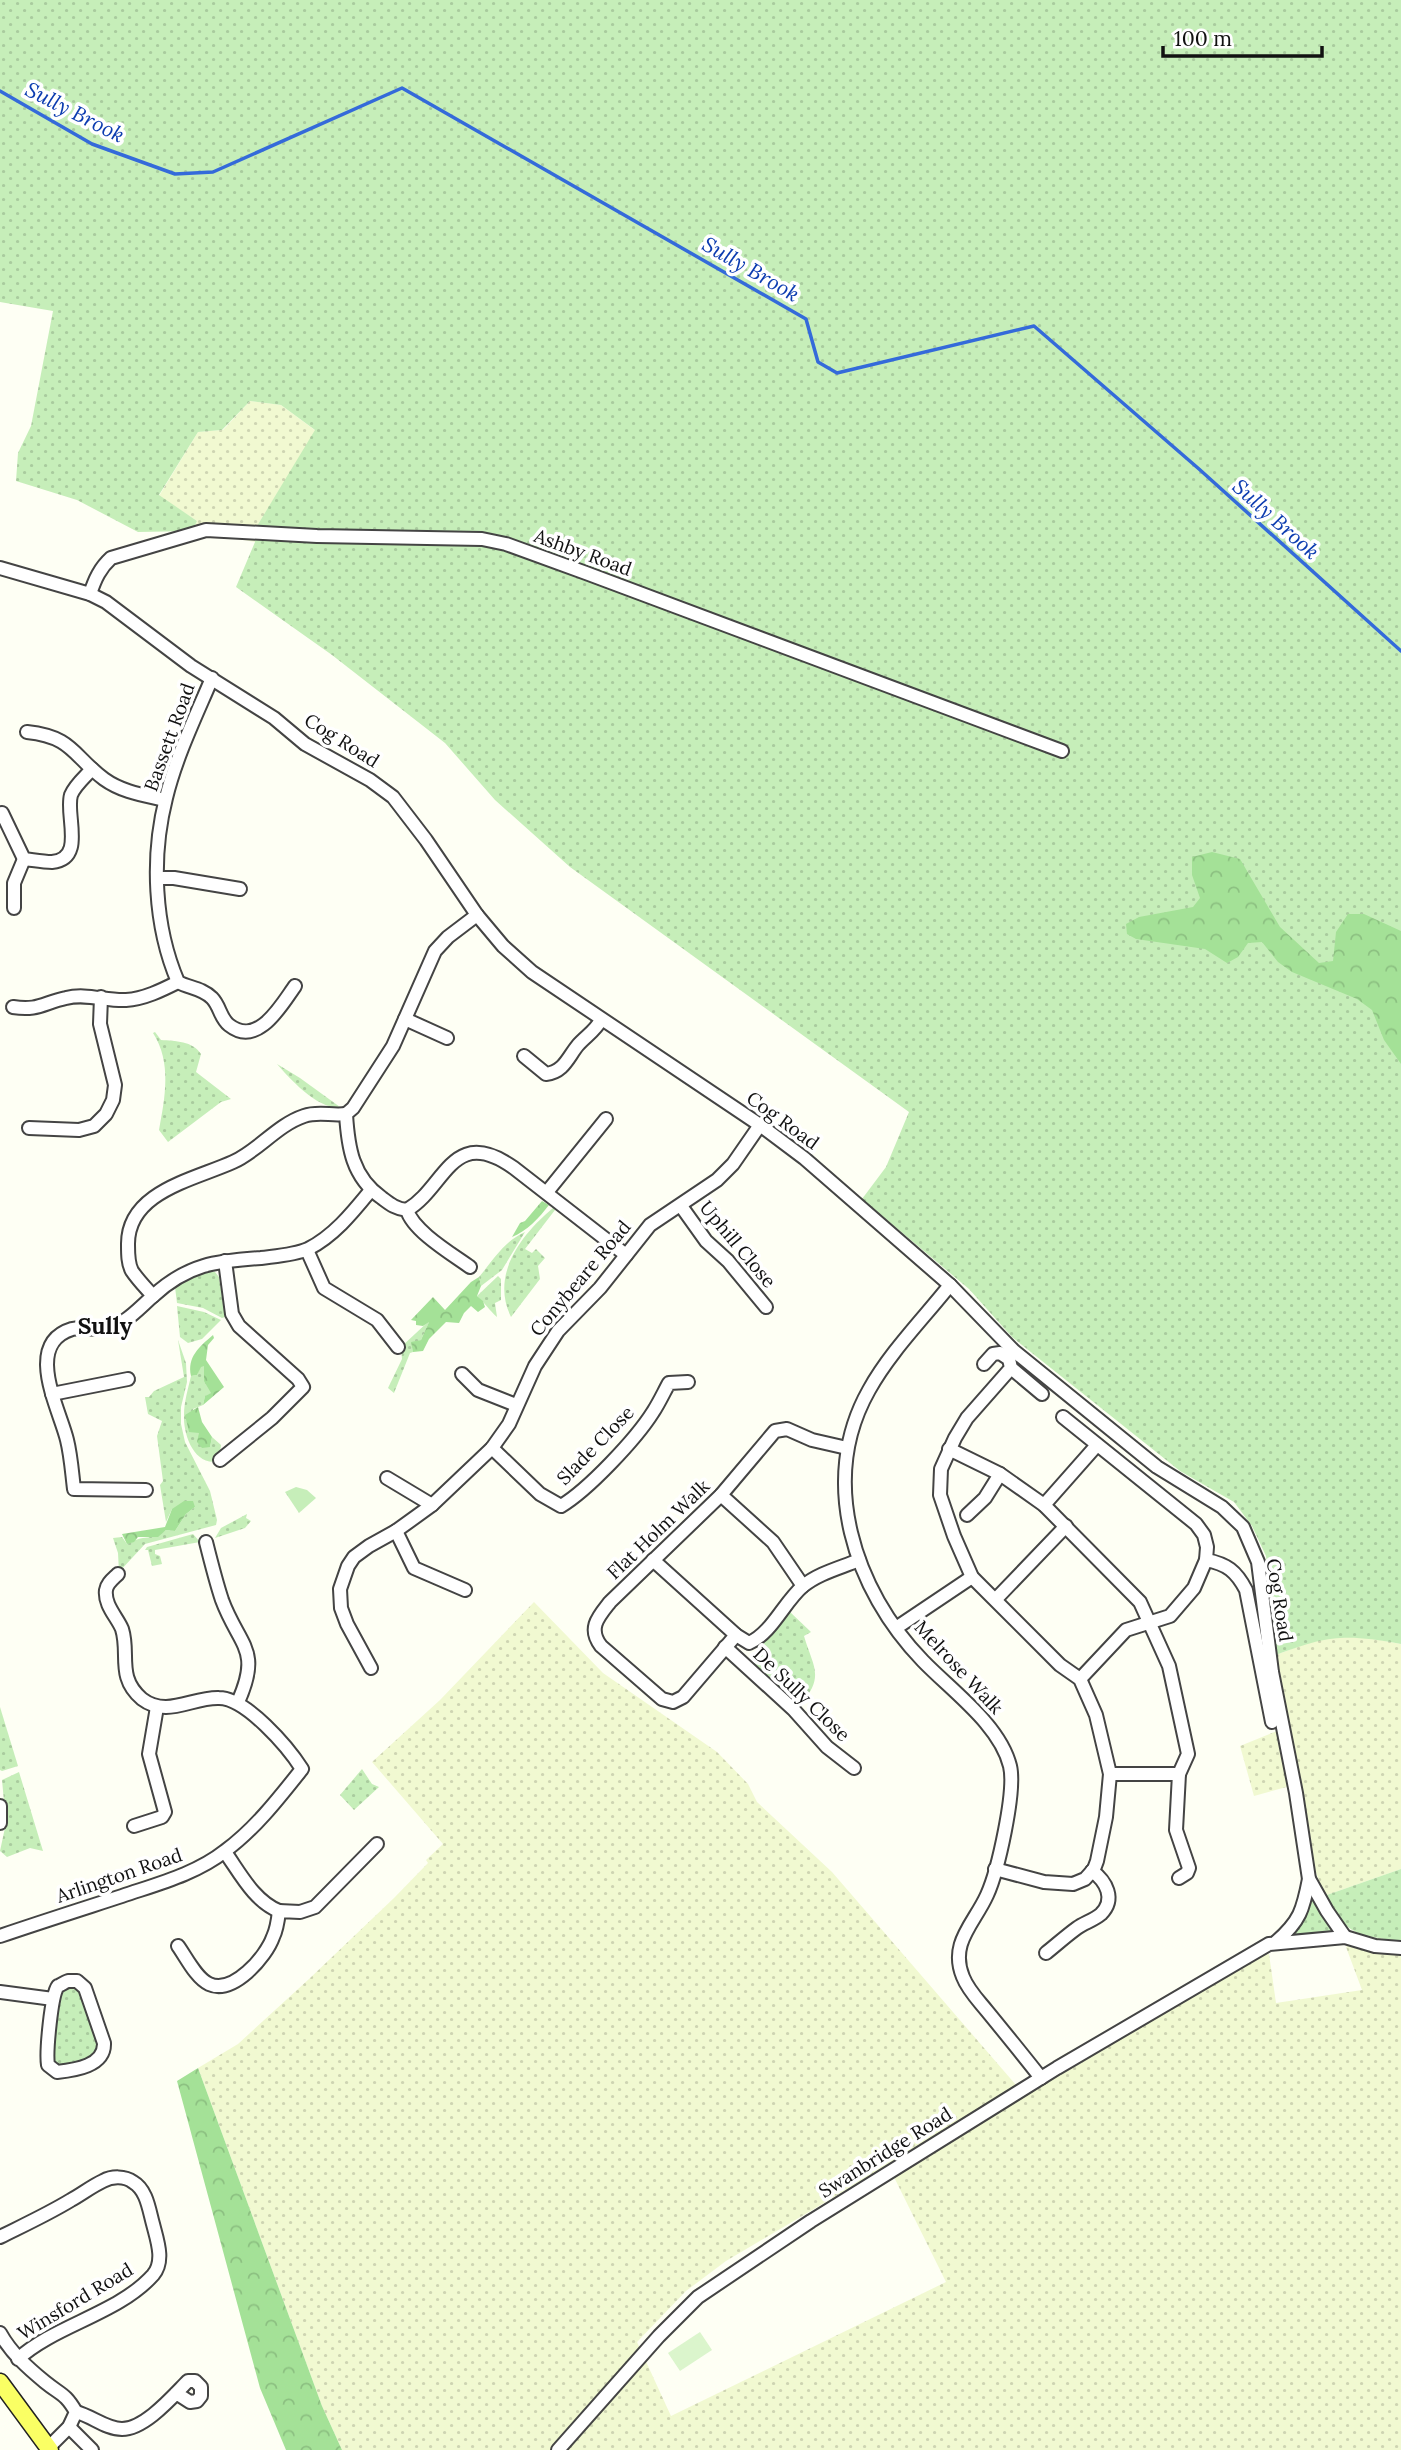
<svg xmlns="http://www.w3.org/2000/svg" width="1401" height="2450" viewBox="0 0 1401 2450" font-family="Lora,serif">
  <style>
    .farmland { fill: url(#farmland-dots); fill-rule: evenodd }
    .grass { fill: url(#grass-dots) }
    .forest { fill: url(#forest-crowns) }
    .park { fill: url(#park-tufts) }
    .pitch { fill: #dbf5cc }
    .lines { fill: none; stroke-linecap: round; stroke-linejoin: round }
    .stream { stroke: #346ada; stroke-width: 3.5 }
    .minor-casing { stroke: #444; stroke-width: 16 }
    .major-casing { stroke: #222; stroke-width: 19 }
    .minor { stroke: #fff; stroke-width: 12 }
    .major { stroke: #faff64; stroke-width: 16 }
    .labels { text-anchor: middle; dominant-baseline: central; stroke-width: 7; stroke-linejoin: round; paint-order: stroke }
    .street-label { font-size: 19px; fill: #111; stroke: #fff }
    .water-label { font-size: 21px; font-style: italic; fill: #0c3cb0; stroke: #fff }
    .quarter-label { font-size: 23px; font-weight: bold; fill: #111; stroke: #fff }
  </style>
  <defs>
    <pattern id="farmland-dots" width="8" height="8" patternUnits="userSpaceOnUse" patternTransform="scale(1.75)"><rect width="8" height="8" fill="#f1f9d1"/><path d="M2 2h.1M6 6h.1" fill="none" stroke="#ced4b2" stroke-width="1.8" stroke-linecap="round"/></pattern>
    <pattern id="grass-dots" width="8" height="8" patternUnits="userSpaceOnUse" patternTransform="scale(1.75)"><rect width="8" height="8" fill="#c6eeb9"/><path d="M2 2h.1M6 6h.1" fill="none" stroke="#a9cb9e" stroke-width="1.8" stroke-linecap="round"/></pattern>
    <pattern id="forest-crowns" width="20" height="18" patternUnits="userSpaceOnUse" patternTransform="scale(1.75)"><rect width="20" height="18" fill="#a4e197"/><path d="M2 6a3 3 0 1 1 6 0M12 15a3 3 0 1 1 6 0" fill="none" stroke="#8cc081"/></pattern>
    <pattern id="park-tufts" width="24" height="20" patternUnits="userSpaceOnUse" patternTransform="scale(1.75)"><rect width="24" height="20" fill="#c6eeb9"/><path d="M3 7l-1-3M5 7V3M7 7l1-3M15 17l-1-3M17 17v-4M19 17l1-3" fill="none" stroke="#a9cb9e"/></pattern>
  </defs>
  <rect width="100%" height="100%" fill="#fefff4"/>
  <g class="farmland">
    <path d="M250,401L281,405L316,431L254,531L255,542L192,531L197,521L159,496L198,432L223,430Z"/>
    <path d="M534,1602L603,1673L717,1752L748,1784L757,1802L832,1872L1016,2085L1068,2052L1078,2065L1151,2019L1261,1956L1269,1954L1276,2003L1362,1990L1346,1947L1362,1936L1401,1941V2450H342L322,2406L198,2068L238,2044L309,1979L394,1898L428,1863L426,1860L443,1844L372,1762L440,1700ZM888,2165L946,2282L671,2416L637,2342L686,2291L726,2261Z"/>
    <path d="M1334,1637H1364L1401,1644V1869L1324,1896L1311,1857L1282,1707L1276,1655L1310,1642Z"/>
    <path d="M1277,1731L1290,1786L1254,1796L1240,1746Z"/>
  </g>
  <g class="grass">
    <path d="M0,0H1401V1644C1346,1634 1328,1635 1276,1655L1266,1556L1252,1526L1234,1502L1180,1471L1012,1337L969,1289L862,1199L886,1167L909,1112L570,867L495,800L445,743L332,655L236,587L255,542L254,531L315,430L281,405L250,401L222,430L198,432L159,495L197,521L192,531L138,532L77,500L16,481L18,453L31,426L53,311L0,302Z"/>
    <path d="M155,1032L161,1040C175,1041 193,1041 201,1054L196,1072L231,1099L221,1102L168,1142L159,1130C165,1098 172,1062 153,1033Z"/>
    <path d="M277,1064L300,1078L340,1107C318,1110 291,1080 277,1064Z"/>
    <path d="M553,1208L555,1210L525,1249L532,1253L536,1249L545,1258L538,1266L540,1279L511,1317C490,1274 522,1234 553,1208Z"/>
    <path d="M525,1232L502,1270L481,1286L479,1277C492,1262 504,1241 525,1232Z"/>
    <path d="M210,1271L215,1272L219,1277L225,1317L222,1318L203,1308L177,1303L175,1287L186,1280Z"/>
    <path d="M498,1276L501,1279V1300L495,1303L497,1317C489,1310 485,1303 477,1296Z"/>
    <path d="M177,1306L204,1312L221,1320L202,1339L188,1343L180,1337Z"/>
    <path d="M430,1320L421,1340L412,1343L413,1352L410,1353L394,1393L388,1388L402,1359L401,1347Z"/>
    <path d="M178,1340L186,1363L187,1382L181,1407V1424L185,1442L210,1491L217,1520L216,1525L145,1544L119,1572L118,1553L113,1538L122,1537L127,1544C143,1534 153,1541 166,1530L175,1531L186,1514L195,1507L172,1509L166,1522L160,1485L163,1481L157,1436L162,1421L148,1414L145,1397H149L154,1391L184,1377Z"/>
    <path d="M200,1366H204L212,1393L205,1396L203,1405L193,1409L199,1433L210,1447L212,1437L221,1445L219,1461C194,1467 183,1434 184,1415C184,1402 188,1389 191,1376L197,1375Z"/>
    <path d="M247,1514L246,1518L251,1521L245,1528L215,1538L221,1528Z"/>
    <path d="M193,1534L200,1542L155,1550V1554L160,1556L162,1564L152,1566L148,1550H145L147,1547Z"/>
    <path d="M790,1612L811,1632L804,1636C813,1667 825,1676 801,1704H797L754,1664L756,1661L751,1657Z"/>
    <path d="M0,1707L18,1766L2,1771L0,1770Z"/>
    <path d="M362,1769L372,1784L379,1787L354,1810L340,1795Z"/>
    <path d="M19,1772L43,1851L30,1848L7,1857L0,1851L6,1823L2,1780Z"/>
    <path d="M1401,1869V1941C1355,1935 1349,1936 1324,1896Z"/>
    <path d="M1310,1893L1335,1932L1291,1936V1934Z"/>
    <path d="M70,1984L79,1988L100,2045L96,2057L64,2068L52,2063L50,2054L59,1992Z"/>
  </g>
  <g class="forest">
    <path d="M1212,852L1240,859L1280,927L1319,963L1333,961L1336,932L1348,914H1364L1401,931V1064L1384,1040L1372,1010L1357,999L1292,972L1278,962L1262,942L1248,943L1238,957L1227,963L1205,949L1136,939L1127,934L1126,924L1139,917L1193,907L1200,898L1192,875V857Z"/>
    <path d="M542,1201L549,1205C539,1218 527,1231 512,1237L520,1223L525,1221Z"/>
    <path d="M479,1277L481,1286L477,1296L483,1301L485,1307L478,1312L471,1306L464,1313L459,1323L446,1322L429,1339L423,1351L413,1352L411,1342L421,1340L429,1322L423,1326L416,1325V1321L411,1320L433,1297L445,1310L471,1282Z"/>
    <path d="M213,1335L214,1338L208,1345L206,1360L224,1387L203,1405L205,1396L211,1393L204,1381V1366L201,1367L197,1375L191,1376C187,1357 199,1347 213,1335Z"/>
    <path d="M198,1407L202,1422L212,1437L210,1447L202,1448L197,1442L199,1433L189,1432L185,1415Z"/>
    <path d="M184,1501H193L195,1507L186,1514L175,1531L166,1530L158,1537H138L134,1542L127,1544L122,1534L165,1527L172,1509Z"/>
    <path d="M198,2068L322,2406L342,2450H286L260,2388L177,2081Z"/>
  </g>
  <path class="park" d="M296,1487L307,1490L316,1498L299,1513L285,1492Z"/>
  <path class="pitch" d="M700,2332L712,2350L680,2371L668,2353Z"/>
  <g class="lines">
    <path class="stream" d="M0,91L92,144L175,174L213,172L402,88L806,319L818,362L837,373L1034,326L1199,469L1401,651"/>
    <defs>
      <g id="minor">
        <path d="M0,568L90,594L106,602L191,666L274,718L305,744L370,780L393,797L426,840L477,915L503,946L532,972L760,1125L804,1158L950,1285L1014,1351L1157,1467L1222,1507L1243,1527L1258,1562L1272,1672L1296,1793L1309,1879L1327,1911L1345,1937"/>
        <path d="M90,594C95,579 100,568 111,558L206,530L317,536L482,539L506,544L586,573L1062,751"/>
        <path d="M212,678C195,718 176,757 166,798C151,857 154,926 178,982C189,988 202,988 212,998C220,1006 220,1018 229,1025C258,1048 282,1004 295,986"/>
        <path d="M27,732C73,737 72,755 104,779C122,792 143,795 165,800"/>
        <path d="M2,813L24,859C33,860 43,862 52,862C86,859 65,815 71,795C75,785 85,777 92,769"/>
        <path d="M157,878H174L240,889"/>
        <path d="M14,908V883L24,859"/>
        <path d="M13,1007C38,1011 43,1003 66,998C86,993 106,1001 126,1000C144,999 162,990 178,982"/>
        <path d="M405,1019L447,1038"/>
        <path d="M524,1056L546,1074C564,1072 568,1057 578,1045C586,1036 595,1031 601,1020"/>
        <path d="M29,1128L79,1130L94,1126L106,1114L113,1100L115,1085L100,1024L101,997"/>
        <path d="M547,1192L606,1119"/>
        <path d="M681,1206L706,1241L728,1261L766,1307"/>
        <path d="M407,1210C446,1187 452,1124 514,1168L626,1255"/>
        <path d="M307,1250L324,1288L377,1320L398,1347"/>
        <path d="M470,1267C452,1254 413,1231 407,1210C396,1209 390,1204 382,1198C352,1177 348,1147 346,1114L353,1108L393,1046L435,951L448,937L477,915"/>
        <path d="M950,1285C923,1319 890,1352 869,1390C818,1480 854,1590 923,1661C952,1691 1000,1725 1010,1766C1016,1791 998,1871 987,1895C974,1924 949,1943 963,1977C968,1990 979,2001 987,2011C1005,2033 1023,2055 1041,2078"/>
        <path d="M153,1296C188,1264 216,1261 261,1258C276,1256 294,1255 308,1249C334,1236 353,1212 371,1190"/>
        <path d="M984,1364L993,1354L1000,1353L1009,1359L1011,1368L967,1418L955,1438L941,1469L940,1495L954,1536L972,1577L1060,1665L1080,1679L1096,1715L1110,1774L1106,1817L1097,1861L1094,1869L1085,1879L1073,1884L1044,1882L995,1869"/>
        <path d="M1011,1368L1042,1394"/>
        <path d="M462,1374L478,1390L516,1405"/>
        <path d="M52,1394L128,1379"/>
        <path d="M1063,1417L1196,1524L1204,1535L1207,1547L1206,1560L1194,1588L1170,1616L1126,1630L1080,1679"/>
        <path d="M492,1448L540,1494L561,1506C588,1490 636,1439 653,1412C659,1403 664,1392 669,1383L688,1382"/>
        <path d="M949,1449L1000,1474L1044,1505L1140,1602L1169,1666L1188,1754L1179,1774H1110"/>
        <path d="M220,1460L272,1418L303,1387L298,1379L239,1326L232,1314L225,1261"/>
        <path d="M387,1478L432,1505"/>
        <path d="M146,1490L74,1489C72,1473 71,1456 67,1440C60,1410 23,1344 72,1329C80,1327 90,1329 99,1329C123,1328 136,1311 153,1296C146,1288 138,1280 132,1271C128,1264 128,1254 128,1245C127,1192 193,1180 233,1162C258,1151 277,1125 304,1116C318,1111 332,1116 346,1114"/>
        <path d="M721,1495L773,1542L803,1586"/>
        <path d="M1044,1505L1097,1445"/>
        <path d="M967,1515L985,1498L1000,1474"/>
        <path d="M396,1531L414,1568L465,1590"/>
        <path d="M206,1542C211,1562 216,1582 222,1600C239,1646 262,1649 238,1702"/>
        <path d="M653,1560L736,1635L749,1643C772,1633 784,1602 803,1586C819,1573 840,1568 859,1560"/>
        <path d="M1206,1560C1227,1564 1236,1571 1246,1590L1272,1722"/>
        <path d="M996,1599L1066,1526"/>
        <path d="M896,1628L972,1577"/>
        <path d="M736,1635L683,1697L673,1702L662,1699L601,1646C587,1628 599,1616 610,1602L721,1495L775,1431L787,1429L812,1440L847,1448"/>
        <path d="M725,1647L793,1709L827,1747L854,1768"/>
        <path d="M371,1668L347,1624L341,1608L340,1589L348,1566L354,1557L369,1546L396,1531L432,1505L492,1448L509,1424L535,1366L558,1331L600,1288L650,1225L717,1180L733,1164L760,1125"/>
        <path d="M1179,1774L1176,1830L1189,1868L1187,1873L1179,1878"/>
        <path d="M0,1806V1823"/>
        <path d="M134,1826L162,1817L165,1812L149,1754L157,1707"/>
        <path d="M225,1852C240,1873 254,1901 279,1911"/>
        <path d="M0,1936C41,1922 82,1909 122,1896C157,1884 196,1874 225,1851C255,1829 279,1798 302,1769C288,1747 246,1698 219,1698C192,1697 167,1718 142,1699C116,1677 130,1654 122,1629C117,1617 104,1605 106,1590C107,1583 113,1579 118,1574"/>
        <path d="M1276,1942C1300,1921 1303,1910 1309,1879"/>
        <path d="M178,1946C186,1957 196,1978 209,1984C233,1995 266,1957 273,1937C277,1929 278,1920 279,1911L300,1912L315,1907L377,1844"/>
        <path d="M1046,1953C1056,1945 1066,1936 1077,1928C1084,1923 1094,1920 1101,1914C1116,1899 1106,1881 1092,1871"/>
        <path d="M68,1981H77L85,1988L104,2043C105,2066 75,2070 57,2072L48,2065C46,2053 51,1995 58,1986C59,1986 67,1981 68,1981Z"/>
        <path d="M0,1992L53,1999"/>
        <path d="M0,2237C24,2225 48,2214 71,2200C82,2194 92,2186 103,2181C112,2176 125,2176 133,2182C147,2190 149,2210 153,2224C157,2240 165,2261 153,2275C118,2314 55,2325 18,2359"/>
        <path d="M0,2333C11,2353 28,2368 45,2382C61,2395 65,2393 76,2412L69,2427L48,2448"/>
        <path d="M76,2412C92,2416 106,2429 122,2429C145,2429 173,2396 188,2381H195L201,2387V2396L197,2401L190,2402L176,2393"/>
        <path d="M69,2427L92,2450"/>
        <path d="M558,2450L659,2336L698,2297L811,2221L1057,2068L1269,1944L1345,1937L1375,1946L1401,1948"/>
      </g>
      <path id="major" d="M0,2382L50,2450"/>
    </defs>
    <use href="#minor" class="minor-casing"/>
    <use href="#major" class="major-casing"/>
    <use href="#minor" class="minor"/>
    <use href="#major" class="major"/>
  </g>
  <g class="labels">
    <g class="street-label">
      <text transform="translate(583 552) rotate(20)">Ashby Road</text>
      <text transform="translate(169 737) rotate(-70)">Bassett Road</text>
      <text transform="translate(342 740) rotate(32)">Cog Road</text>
      <text transform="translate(783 1120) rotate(36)">Cog Road</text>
      <text transform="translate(738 1244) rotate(50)">Uphill Close</text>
      <text transform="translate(580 1278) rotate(-50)">Conybeare Road</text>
      <text transform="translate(595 1445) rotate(-46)">Slade Close</text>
      <text transform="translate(658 1529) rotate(-44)">Flat Holm Walk</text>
      <text transform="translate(1280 1600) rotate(81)">Cog Road</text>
      <text transform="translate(959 1667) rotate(47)">Melrose Walk</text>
      <text transform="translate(802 1694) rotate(44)">De Sully Close</text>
      <text transform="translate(119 1875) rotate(-19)">Arlington Road</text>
      <text transform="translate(885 2152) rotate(-32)">Swanbridge Road</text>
      <text transform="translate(75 2301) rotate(-31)">Winsford Road</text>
    </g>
    <g class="water-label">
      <text transform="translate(75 112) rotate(27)">Sully Brook</text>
      <text transform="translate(751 269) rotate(30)">Sully Brook</text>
      <text transform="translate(1276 519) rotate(42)">Sully Brook</text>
    </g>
    <g class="quarter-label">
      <text x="105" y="1325">Sully</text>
    </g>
  </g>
  <path d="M1163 46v10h159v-10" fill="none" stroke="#111111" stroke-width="3.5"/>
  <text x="1174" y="46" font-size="21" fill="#111111" stroke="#ffffff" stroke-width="5" paint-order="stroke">100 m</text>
</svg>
